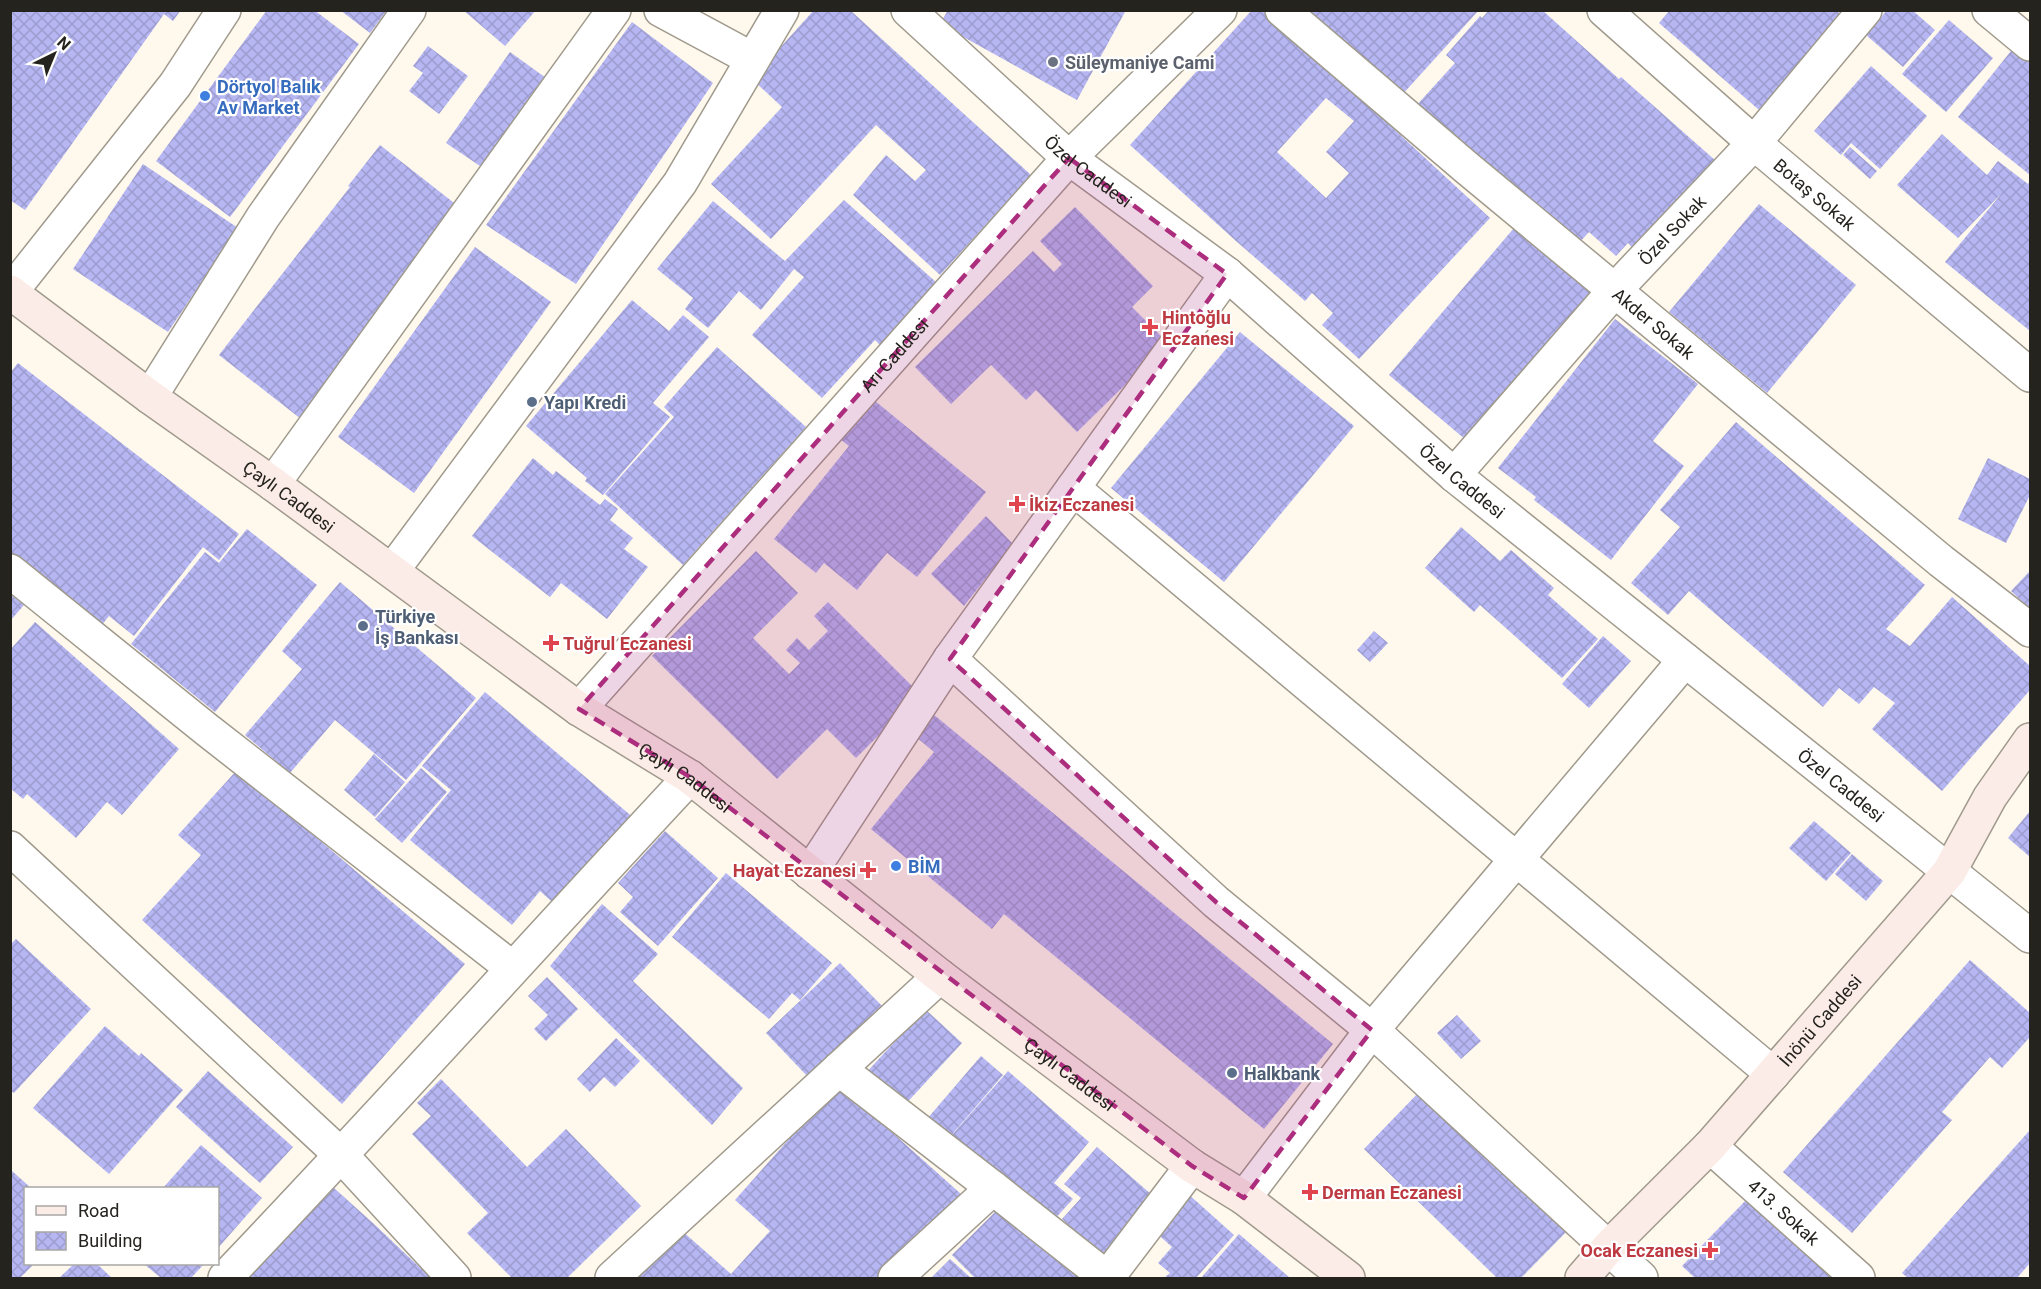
<svg xmlns="http://www.w3.org/2000/svg" width="2041" height="1289" viewBox="0 0 2041 1289" font-family="Roboto,sans-serif">
  <style>
    .building { fill: url(#building-cross-hatch); fill-rule: evenodd }
    .lines { fill: none; stroke-linecap: round; stroke-linejoin: round }
    .street-casing { stroke: #a09a8d; stroke-width: 36 }
    .secondary-casing { stroke: #a09a8d; stroke-width: 36 }
    .street { stroke: #fff; stroke-width: 33 }
    .secondary { stroke: #fcece7; stroke-width: 33 }
    .marked { fill: #ac2d7d; fill-opacity: 0.2; stroke: #ac2d7d; stroke-width: 4.5; stroke-dasharray: 12 8; stroke-linejoin: round }
    .worship-dot { fill: #6b7280; stroke: #fff; stroke-width: 2 }
    .shop-dot { fill: #3f7fe0; stroke: #fff; stroke-width: 2 }
    .health-dot { fill: #e0444e; stroke: #fff; stroke-width: 2 }
    .service-dot { fill: #5c6f8a; stroke: #fff; stroke-width: 2 }
    .labels { text-anchor: middle; dominant-baseline: central; stroke-width: 4.5; stroke-linejoin: round; paint-order: stroke }
    .worship-label { font-size: 18px; font-weight: bold; fill: #5b616d; stroke: #fff; text-anchor: start }
    .shop-label { font-size: 18px; font-weight: bold; fill: #366cbe; stroke: #fff; text-anchor: start }
    .street-label { font-size: 18px; fill: #25231e; stroke: #fff }
    .health-label { font-size: 18px; font-weight: bold; fill: #be3a42; stroke: #fff; text-anchor: start }
    .service-label { font-size: 18px; font-weight: bold; fill: #4e5e75; stroke: #fff; text-anchor: start }
  </style>
  <defs>
    <pattern id="building-cross-hatch" width="8" height="8" patternUnits="userSpaceOnUse" patternTransform="scale(1.5)"><rect width="8" height="8" fill="#b5b6f2"/><path d="M0 0l8 8M0 8l8-8" fill="none" stroke="#9c9ccf"/></pattern>
  </defs>
  <rect width="100%" height="100%" fill="#fef8ed"/>
  <g class="building">
    <path d="M10,10H181L173,21L164,14L25,210L10,200Z"/>
    <path d="M267,10H314L359,44L230,217L156,161Z"/>
    <path d="M340,10H387L370,33Z"/>
    <path d="M463,10H536L505,46Z"/>
    <path d="M814,10H850L1031,175L940,275L853,195L886,155L915,181L926,170L876,125L771,239L711,184L782,107L752,79Z"/>
    <path d="M948,10H1126L1077,100L940,24Z"/>
    <path d="M1252,10H1265L1490,218L1359,359L1322,325L1333,313L1312,293L1305,301L1236,241L1130,145ZM1326,98L1354,121L1326,152L1349,173L1326,198L1277,152Z"/>
    <path d="M1307,10H1479L1401,96Z"/>
    <path d="M1489,10H1542L1619,79L1621,77L1716,161L1637,253L1628,243L1616,256L1589,232L1579,243L1528,196L1522,203L1415,107L1455,63L1446,55L1480,16L1482,18Z"/>
    <path d="M1670,10H1836L1848,21L1766,116L1659,23Z"/>
    <path d="M1887,10H1912L1935,30L1903,67L1866,35Z"/>
    <path d="M1949,20L1993,58L1946,112L1902,74Z"/>
    <path d="M632,22L713,83L576,284L486,225Z"/>
    <path d="M428,46L468,76L439,114L409,91L423,73L413,66Z"/>
    <path d="M2015,46L2030,59V175L1958,117Z"/>
    <path d="M510,52L546,78L483,168L446,143Z"/>
    <path d="M1871,66L1927,116L1880,169L1851,143L1841,155L1814,131Z"/>
    <path d="M1942,134L1987,175L1998,161L2028,184L2030,181V331L1945,262L2002,193L1958,238L1897,185Z"/>
    <path d="M380,145L463,210L301,419L219,355L350,187L348,186Z"/>
    <path d="M1850,147L1877,171L1870,179L1843,155Z"/>
    <path d="M143,164L238,228L168,332L73,269Z"/>
    <path d="M844,200L937,283L881,346L875,340L822,398L752,335L804,277L794,269L761,310L739,291L708,328L685,309L693,298L657,269L713,201L785,261Z"/>
    <path d="M1759,204L1856,285L1767,393L1669,312Z"/>
    <path d="M1075,207L1153,286L1132,307L1168,343L1077,432L1036,390L1026,400L991,365L951,404L915,367L1033,251L1054,272L1062,264L1040,241Z"/>
    <path d="M1514,228L1593,295L1466,440L1389,375Z"/>
    <path d="M475,247L551,302L414,493L338,437Z"/>
    <path d="M632,300L669,331L683,315L709,337L653,403L670,417L603,495L585,481L587,478L526,426Z"/>
    <path d="M1615,319L1698,384L1653,441L1684,466L1611,560L1534,500L1536,497L1498,468Z"/>
    <path d="M1240,332L1354,426L1224,582L1111,488Z"/>
    <path d="M717,347L806,427L683,565L605,494L674,417L664,407Z"/>
    <path d="M18,363L239,534L219,560L203,547L134,636L109,616L97,631L10,563V373Z"/>
    <path d="M869,396L986,492L917,577L887,553L857,590L824,563L816,573L774,539L849,446L836,436Z"/>
    <path d="M1736,422L1925,585L1886,629L1910,646L1952,597L2030,666V690L1942,791L1872,729L1895,703L1874,687L1859,704L1839,688L1823,707L1689,591L1668,615L1631,583L1680,527L1660,510Z"/>
    <path d="M533,458L553,475L556,471L600,505L605,499L618,509L610,520L633,538L624,549L648,567L607,619L561,583L550,597L472,536Z"/>
    <path d="M1988,458L2030,479V495L2006,543L1958,519Z"/>
    <path d="M986,516L1013,544L964,606L931,574Z"/>
    <path d="M1461,527L1500,561L1511,550L1554,588L1548,595L1598,639L1562,678L1480,605L1474,612L1425,568Z"/>
    <path d="M247,529L317,585L215,712L131,644L205,552L219,563Z"/>
    <path d="M756,551L798,593L753,638L789,674L800,663L786,650L797,638L809,650L828,631L814,616L828,602L920,694L856,758L827,729L777,779L652,656Z"/>
    <path d="M2029,572L2030,574V609L2011,591Z"/>
    <path d="M340,582L476,698L406,780L335,720L290,773L245,735L302,669L282,651Z"/>
    <path d="M10,594L24,605L10,621Z"/>
    <path d="M35,622L179,749L122,815L107,802L76,838L27,794L23,799L10,788V650Z"/>
    <path d="M1374,631L1388,643L1370,662L1357,650Z"/>
    <path d="M1603,636L1631,661L1589,708L1562,684Z"/>
    <path d="M485,692L635,819L560,909L540,891L512,925L410,840L451,790L422,766Z"/>
    <path d="M933,714L1333,1044L1264,1129L1004,914L992,929L871,829L934,752L915,736Z"/>
    <path d="M374,754L405,782L375,817L344,790Z"/>
    <path d="M421,768L447,792L402,843L375,819Z"/>
    <path d="M237,770L465,964L342,1104L142,920L201,855L178,835Z"/>
    <path d="M2030,811V857L2008,838Z"/>
    <path d="M1814,821L1851,853L1826,881L1789,848Z"/>
    <path d="M665,831L718,878L658,946L620,912L633,897L618,883Z"/>
    <path d="M1852,854L1883,881L1866,901L1835,874Z"/>
    <path d="M726,873L832,963L800,1000L792,993L769,1019L672,937Z"/>
    <path d="M602,904L658,954L633,981L743,1088L712,1125L550,966Z"/>
    <path d="M16,939L91,1009L14,1093L10,1090V945Z"/>
    <path d="M1970,960L2030,1013V1037L2002,1068L1990,1057L1942,1112L1952,1120L1852,1233L1783,1172Z"/>
    <path d="M840,963L885,1009L811,1080L766,1033Z"/>
    <path d="M547,977L578,1009L546,1041L534,1029L548,1015L528,996Z"/>
    <path d="M925,1009L962,1043L901,1109L864,1075Z"/>
    <path d="M1457,1015L1481,1041L1461,1059L1437,1033Z"/>
    <path d="M105,1026L139,1056L141,1053L183,1090L109,1174L33,1108Z"/>
    <path d="M616,1038L640,1061L615,1087L604,1077L590,1092L577,1079Z"/>
    <path d="M981,1056L1003,1075L943,1145L921,1126Z"/>
    <path d="M208,1071L293,1147L260,1183L176,1107Z"/>
    <path d="M1008,1071L1089,1142L1054,1183L1073,1199L1052,1222L952,1135Z"/>
    <path d="M441,1079L527,1167L566,1129L641,1206L567,1278H512L467,1233L488,1213L412,1134L431,1116L417,1103Z"/>
    <path d="M838,1084L961,1194L878,1278H638L681,1230L731,1274L770,1231L735,1200Z"/>
    <path d="M1423,1088L1569,1229L1521,1278H1497L1364,1149Z"/>
    <path d="M2030,1130V1263L2017,1278H1908L1902,1273Z"/>
    <path d="M201,1145L262,1198L218,1248V1188H163Z"/>
    <path d="M1097,1147L1160,1202L1108,1260L1062,1219L1081,1198L1064,1184Z"/>
    <path d="M12,1171L31,1188H26V1264H34L20,1278H10V1173Z"/>
    <path d="M334,1188L374,1224L431,1278H249L244,1274Z"/>
    <path d="M1186,1192L1234,1235L1196,1278H1164L1170,1273L1158,1263L1172,1247L1152,1229Z"/>
    <path d="M1748,1198L1831,1278H1695L1682,1266Z"/>
    <path d="M1003,1204L1079,1278H975L952,1255Z"/>
    <path d="M1239,1234L1290,1278H1201Z"/>
    <path d="M950,1259L971,1278H931Z"/>
    <path d="M74,1264H97L112,1278H59Z"/>
    <path d="M144,1264H204L191,1278H161Z"/>
  </g>
  <g class="lines">
    <defs>
      <g id="street">
        <path d="M661,10L752,59"/>
        <path id="s1" d="M908,10L1069,158L1227,274L1454,475L2030,936"/>
        <path id="s2" d="M1282,10L1467,168L1941,561L2030,630"/>
        <path id="s3" d="M1604,10L1754,143L2030,375"/>
        <path d="M1989,10L2030,44"/>
        <path d="M10,293L175,85L224,10"/>
        <path d="M150,397L263,217L409,10"/>
        <path id="s4" d="M1454,475L1615,290L1754,143L1865,10"/>
        <path d="M273,484L614,10"/>
        <path d="M1073,488L1773,1074"/>
        <path d="M10,571L206,729L512,968"/>
        <path d="M392,571L680,183L782,10"/>
        <path d="M950,659L1216,902L1372,1030L1685,660"/>
        <path id="s5" d="M579,709L1069,158L1220,10"/>
        <path d="M10,848L342,1156L454,1278"/>
        <path d="M810,873L950,659L1227,274"/>
        <path d="M839,1069L993,1188"/>
        <path id="s6" d="M1710,1146L1858,1278"/>
        <path d="M1244,1198L1372,1030L1641,1278"/>
        <path d="M225,1278C382,1114 534,944 690,777"/>
        <path d="M612,1278L940,976"/>
        <path d="M895,1278L993,1188L1107,1278"/>
        <path d="M1107,1278L1192,1166"/>
      </g>
      <g id="secondary">
        <path id="s7" d="M10,292L150,397L273,484L579,709L690,777L940,976L1192,1166L1244,1198L1348,1278"/>
        <path id="s8" d="M1582,1278L1608,1248L1710,1146L1949,872L1990,797L2030,740"/>
      </g>
    </defs>
    <use href="#street" class="street-casing"/>
    <use href="#secondary" class="secondary-casing"/>
    <use href="#street" class="street"/>
    <use href="#secondary" class="secondary"/>
  </g>
  <path class="marked" d="M1069,158L1227,274L950,659L1216,902L1372,1030L1244,1198L1192,1166L690,777L579,709Z"/>
  <circle class="worship-dot" cx="1053" cy="62" r="6"/>
  <g class="shop-dot">
    <circle cx="205" cy="96" r="6"/>
    <circle cx="896" cy="866" r="6"/>
  </g>
  <g class="health-dot">
    <path d="M1147 318h6v6h6v6h-6v6h-6v-6h-6v-6h6z"/>
    <path d="M1014 495h6v6h6v6h-6v6h-6v-6h-6v-6h6z"/>
    <path d="M548 634h6v6h6v6h-6v6h-6v-6h-6v-6h6z"/>
    <path d="M865 861h6v6h6v6h-6v6h-6v-6h-6v-6h6z"/>
    <path d="M1307 1183h6v6h6v6h-6v6h-6v-6h-6v-6h6z"/>
    <path d="M1707 1241h6v6h6v6h-6v6h-6v-6h-6v-6h6z"/>
  </g>
  <g class="service-dot">
    <circle cx="532" cy="402" r="6"/>
    <circle cx="363" cy="626" r="6"/>
    <circle cx="1232" cy="1073" r="6"/>
  </g>
  <g class="labels">
    <g class="worship-label">
      <text x="1065" y="62">Süleymaniye Cami</text>
    </g>
    <g class="shop-label">
      <text x="217" y="86">Dörtyol Balık<tspan x="217" dy="21">Av Market</tspan></text>
      <text x="908" y="866">BİM</text>
    </g>
    <g class="street-label">
      <text stroke="none"><textPath href="#s1" startOffset="242">Özel Caddesi</textPath></text>
      <text stroke="none"><textPath href="#s3" startOffset="280">Botaş Sokak</textPath></text>
      <text stroke="none"><textPath href="#s4" startOffset="328">Özel Sokak</textPath></text>
      <text stroke="none"><textPath href="#s2" startOffset="486">Akder Sokak</textPath></text>
      <text stroke="none"><textPath href="#s5" startOffset="474">Arı Caddesi</textPath></text>
      <text stroke="none"><textPath href="#s1" startOffset="728">Özel Caddesi</textPath></text>
      <text stroke="none"><textPath href="#s7" startOffset="346">Çaylı Caddesi</textPath></text>
      <text stroke="none"><textPath href="#s7" startOffset="832">Çaylı Caddesi</textPath></text>
      <text stroke="none"><textPath href="#s1" startOffset="1214">Özel Caddesi</textPath></text>
      <text stroke="none"><textPath href="#s8" startOffset="351">İnönü Caddesi</textPath></text>
      <text stroke="none"><textPath href="#s7" startOffset="1318">Çaylı Caddesi</textPath></text>
      <text stroke="none"><textPath href="#s6" startOffset="99">413. Sokak</textPath></text>
    </g>
    <g class="health-label">
      <text x="1162" y="317">Hintoğlu<tspan x="1162" dy="21">Eczanesi</tspan></text>
      <text x="1029" y="504">İkiz Eczanesi</text>
      <text x="563" y="643">Tuğrul Eczanesi</text>
      <text x="856" y="870" text-anchor="end">Hayat Eczanesi</text>
      <text x="1322" y="1192">Derman Eczanesi</text>
      <text x="1698" y="1250" text-anchor="end">Ocak Eczanesi</text>
    </g>
    <g class="service-label">
      <text x="544" y="402">Yapı Kredi</text>
      <text x="375" y="616">Türkiye<tspan x="375" dy="21">İş Bankası</tspan></text>
      <text x="1244" y="1073">Halkbank</text>
    </g>
  </g>
  <rect width="2041" height="1289" fill="none" stroke="#25231e" stroke-width="24"/>
  <rect x="24" y="1187" width="195" height="78" fill="#ffffff" stroke="#a8a7a5" stroke-width="1.5"/>
  <rect x="36" y="1206" width="30" height="9" fill="#fcece7" stroke="#a8a7a5" stroke-width="1.5"/>
  <text x="78" y="1217" font-size="18" fill="#25231e">Road</text>
  <rect x="36" y="1232" width="30" height="18" fill="url(#building-cross-hatch)" stroke="#a8a7a5" stroke-width="1.5"/>
  <text x="78" y="1247" font-size="18" fill="#25231e">Building</text>
  <g transform="translate(54 54) rotate(43)" stroke="#ffffff" stroke-width="4.5" paint-order="stroke">
  <path d="M0-4.5L10 22L0 15L-10 22Z" fill="#25231e"/>
  <text y="-9" font-size="16" font-weight="bold" text-anchor="middle" fill="#25231e">N</text>
  </g>
</svg>
